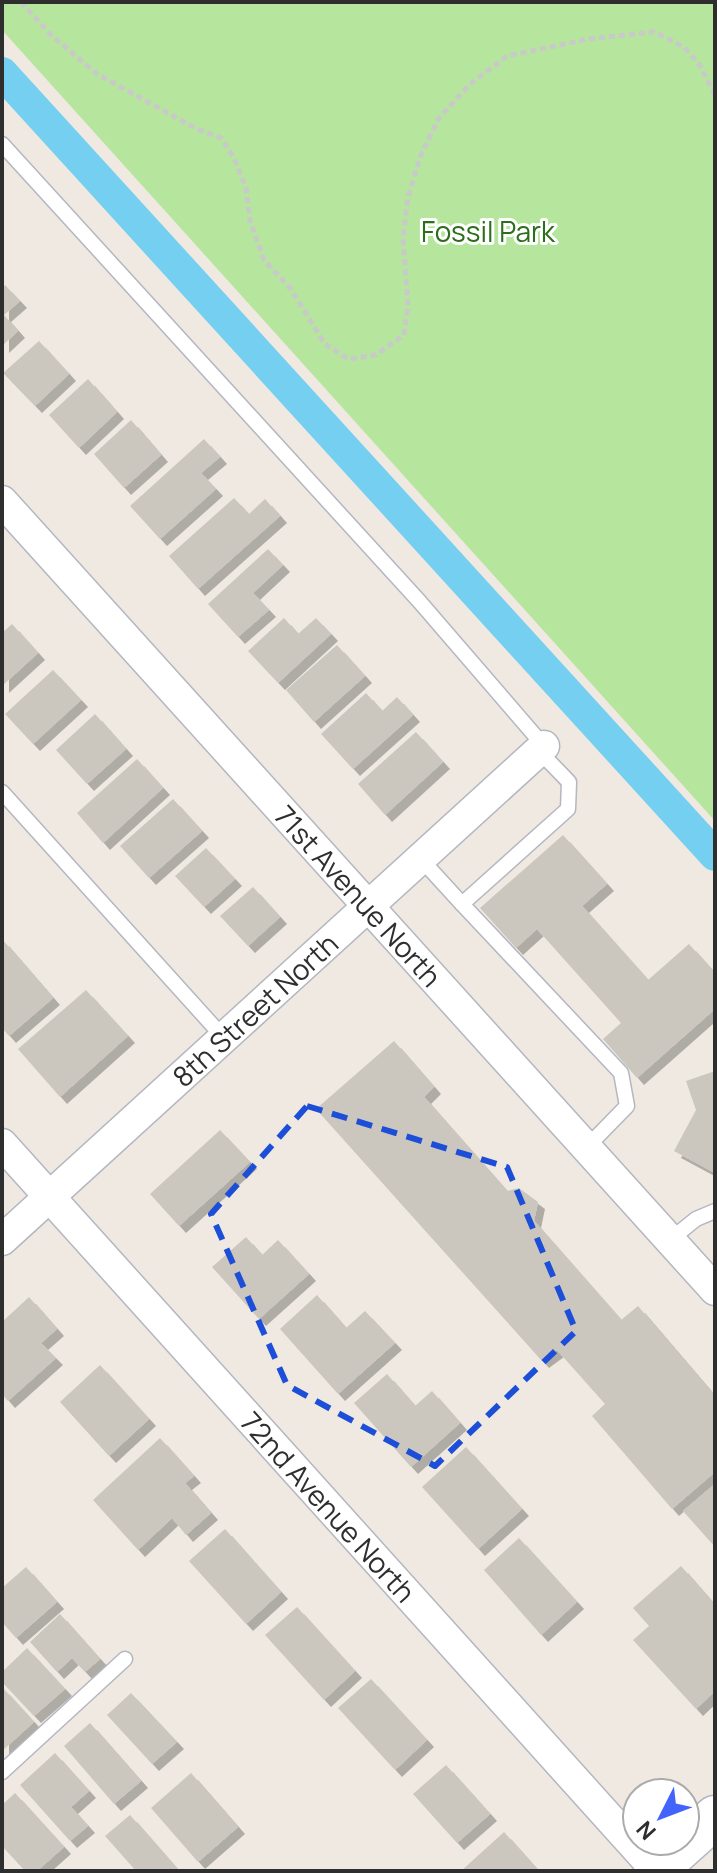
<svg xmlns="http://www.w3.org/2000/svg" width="717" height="1873" viewBox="0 0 717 1873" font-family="Manrope,sans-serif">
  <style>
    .green { fill: #b6e59e }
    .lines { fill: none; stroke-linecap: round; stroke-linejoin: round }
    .canal { stroke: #75cff0; stroke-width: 32 }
    .building { fill: #cbc7bf; filter: url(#shadow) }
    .lane-casing { stroke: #b4b7c1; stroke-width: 17 }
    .street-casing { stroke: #b4b7c1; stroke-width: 33 }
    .secondary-casing { stroke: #b4b7c1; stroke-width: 45 }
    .path { stroke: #c9c9c9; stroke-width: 5; stroke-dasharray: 6 4; stroke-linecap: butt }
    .lane { stroke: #fff; stroke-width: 14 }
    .street { stroke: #fff; stroke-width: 30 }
    .secondary { stroke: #fff; stroke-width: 42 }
    .marked { fill: none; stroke: #1d4ed8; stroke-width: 6; stroke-dasharray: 16 10; stroke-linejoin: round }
    .labels { text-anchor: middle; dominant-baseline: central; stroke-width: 6; stroke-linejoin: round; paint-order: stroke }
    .park-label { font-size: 28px; fill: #2c6e1b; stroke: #fff }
    .street-label { font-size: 28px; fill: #2e2e2e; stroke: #fff }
  </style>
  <defs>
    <filter id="shadow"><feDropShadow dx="7" dy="7" stdDeviation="0" flood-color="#0004"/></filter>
  </defs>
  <rect width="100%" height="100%" fill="#efe9e1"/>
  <path class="green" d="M2,2H715V821L2,30Z"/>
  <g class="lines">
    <path class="canal" d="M2,73L715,855"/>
  </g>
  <g class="building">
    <path d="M5,285L20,301L4,315L18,331L2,346V288Z"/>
    <path d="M39,341L69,374L35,406L3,373Z"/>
    <path d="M88,379L117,412L79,448L49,415Z"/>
    <path d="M131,420L161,455L124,488L94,454Z"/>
    <path d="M204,439L220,457L201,473L216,489L160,539L130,506Z"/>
    <path d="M234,498L249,514L265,499L280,516L198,589L169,556Z"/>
    <path d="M268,549L283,565L253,593L269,610L238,637L208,604Z"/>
    <path d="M284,618L298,634L316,618L331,634L278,683L248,651Z"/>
    <path d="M12,624L38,653L2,686V633Z"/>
    <path d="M337,645L365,676L314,722L286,690Z"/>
    <path d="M53,670L81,700L33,744L5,714Z"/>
    <path d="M366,693L382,711L397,697L413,715L353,769L321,734Z"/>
    <path d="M95,714L126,749L87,784L56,750Z"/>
    <path d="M416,732L443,762L385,815L358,784Z"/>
    <path d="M137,759L163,788L103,843L77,813Z"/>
    <path d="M173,799L202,831L149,878L120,846Z"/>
    <path d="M563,835L607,884L582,906L648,980L689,944L715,973V1009L637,1078L603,1039L621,1023L537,929L516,948L480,908Z"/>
    <path d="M206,848L235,879L204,907L175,876Z"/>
    <path d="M253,887L280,917L248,946L220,916Z"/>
    <path d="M2,939L53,998L9,1036L2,1028Z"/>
    <path d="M86,990L128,1036L60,1097L18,1049Z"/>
    <path d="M394,1041L434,1087L424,1097L507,1191L519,1188L538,1202L534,1221L621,1320L638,1306L715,1396V1472L672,1509L592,1416L605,1404L557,1350L542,1361L316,1109Z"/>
    <path d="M715,1071V1173L674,1151L696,1110L686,1081Z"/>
    <path d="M220,1130L250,1162L179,1226L150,1194Z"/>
    <path d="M246,1237L262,1255L278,1240L309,1274L259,1319L212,1267Z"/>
    <path d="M317,1295L346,1328L365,1311L395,1343L338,1394L280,1329Z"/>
    <path d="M29,1297L57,1329L41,1343L56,1358L8,1401L2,1394V1322Z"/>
    <path d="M100,1365L149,1419L109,1456L60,1402Z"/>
    <path d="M387,1374L415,1406L432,1391L460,1423L411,1467L354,1403Z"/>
    <path d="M160,1438L194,1476L185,1483L211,1513L186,1535L172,1518L138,1550L93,1500Z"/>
    <path d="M466,1447L522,1509L478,1549L422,1487Z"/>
    <path d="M715,1484V1547L683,1511Z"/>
    <path d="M225,1529L281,1592L246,1624L189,1561Z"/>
    <path d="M519,1538L577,1602L541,1635L484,1570Z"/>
    <path d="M681,1566L715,1605V1691L696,1709L633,1640L649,1626L633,1608Z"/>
    <path d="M26,1567L57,1602L16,1638L2,1622V1588Z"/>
    <path d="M297,1607L355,1671L324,1700L265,1635Z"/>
    <path d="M60,1614L100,1659L85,1672L72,1658L57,1672L30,1642Z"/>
    <path d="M27,1648L65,1689L34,1716L2,1682V1672Z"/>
    <path d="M371,1679L427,1740L395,1770L338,1708Z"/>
    <path d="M2,1687L34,1722L2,1751Z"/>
    <path d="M131,1693L177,1742L152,1764L107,1715Z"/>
    <path d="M90,1723L141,1781L114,1804L64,1746Z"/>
    <path d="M55,1753L89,1791L71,1807L88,1826L70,1841L20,1785Z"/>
    <path d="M446,1765L490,1814L457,1843L413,1794Z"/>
    <path d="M191,1773L238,1827L198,1862L151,1808Z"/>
    <path d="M15,1793L64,1847L37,1871H25L2,1846V1805Z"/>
    <path d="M130,1815L179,1871H136L105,1836Z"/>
    <path d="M504,1832L537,1869L534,1871H461Z"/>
  </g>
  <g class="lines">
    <defs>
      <g id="lane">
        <path d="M2,144L419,601L544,746"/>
        <path d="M539,751L569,782L568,809L462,904L621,1073L627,1106L586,1148"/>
        <path d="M2,792L224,1038"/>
        <path d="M420,858L462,904"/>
        <path d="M670,1240L696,1219L715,1211"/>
        <path d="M2,1772L125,1659"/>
      </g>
      <g id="street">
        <path id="s1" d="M2,501L715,1290"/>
        <path id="s2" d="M2,1144L656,1870"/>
        <path id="s3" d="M2,1240L544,746"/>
      </g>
      <path id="secondary" d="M655,1871L715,1817"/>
    </defs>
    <use href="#lane" class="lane-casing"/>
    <use href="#street" class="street-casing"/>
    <use href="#secondary" class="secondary-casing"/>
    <path class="path" d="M21,2L50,34L97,74L197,129L221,138L234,158L246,188L250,221L264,260L290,288L325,344L348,359L376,355L404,335L408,306L403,238L408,197L421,155L439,118L470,84L507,56L589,39L654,32L684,47L699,64L715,95"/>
    <use href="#lane" class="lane"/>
    <use href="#street" class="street"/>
    <use href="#secondary" class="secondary"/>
  </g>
  <path class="marked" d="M307,1106L507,1167L576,1331L435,1466L287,1385L211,1214Z"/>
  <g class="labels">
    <g class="park-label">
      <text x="488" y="231">Fossil Park</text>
    </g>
    <g class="street-label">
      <text stroke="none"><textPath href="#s1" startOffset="532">71st Avenue North</textPath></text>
      <text stroke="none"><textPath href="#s3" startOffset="342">8th Street North</textPath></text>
      <text stroke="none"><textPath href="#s2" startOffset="488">72nd Avenue North</textPath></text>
    </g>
  </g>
  <rect width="717" height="1873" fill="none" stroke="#2e2e2e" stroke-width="8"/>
  <g transform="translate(661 1817) rotate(228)"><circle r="38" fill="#ffffff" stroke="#ababab" stroke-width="2"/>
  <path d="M0-6L14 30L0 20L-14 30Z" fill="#4264fb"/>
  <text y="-12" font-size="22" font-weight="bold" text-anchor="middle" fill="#2e2e2e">N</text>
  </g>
</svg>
